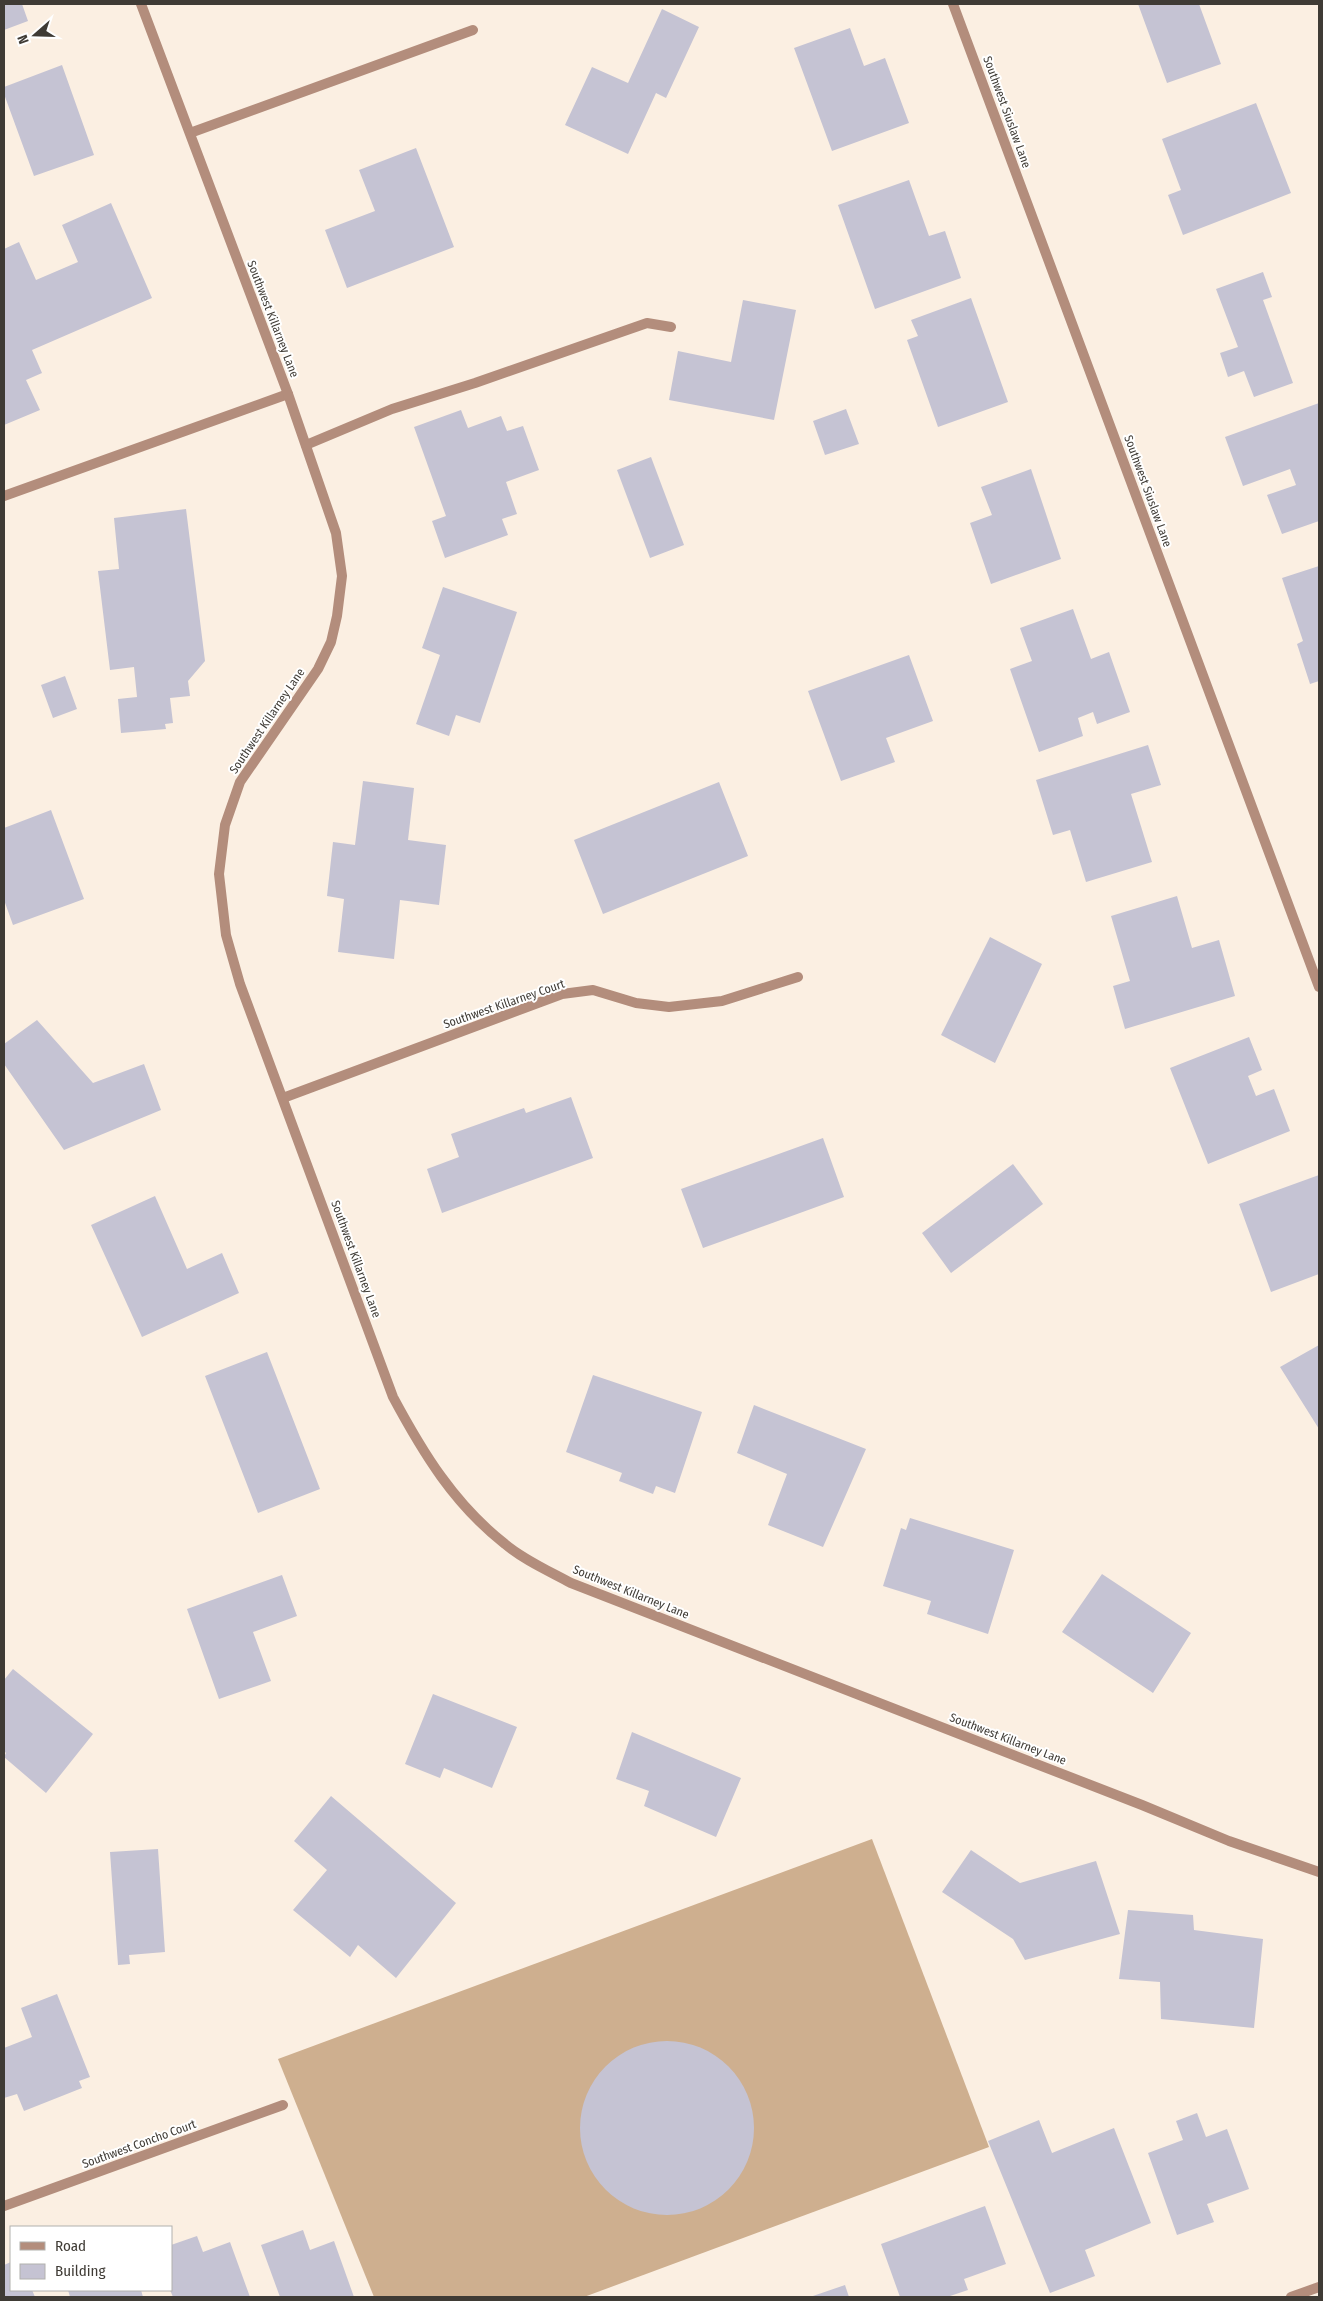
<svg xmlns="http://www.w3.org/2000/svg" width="1323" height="2301" font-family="'Fira Sans Condensed',sans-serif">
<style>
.forest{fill:#ceaf8f}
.building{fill:#c5c3d3}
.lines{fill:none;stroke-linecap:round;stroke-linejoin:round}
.service{stroke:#b38d7c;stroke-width:10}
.minor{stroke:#b38d7c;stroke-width:10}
.labels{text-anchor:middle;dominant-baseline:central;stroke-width:4;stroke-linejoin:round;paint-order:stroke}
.street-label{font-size:12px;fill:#3f3b35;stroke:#fff}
</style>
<rect width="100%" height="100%" fill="#fbefe2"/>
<path class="forest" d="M872,1839L989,2147L584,2297H374L278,2059Z"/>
<path class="building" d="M4,4H22L28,21L4,30Z
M1138,4H1199L1221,64L1167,83Z
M662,9L699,27L666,98L656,93L628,154L565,125L592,67L628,83Z
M850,28L864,66L885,58L909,123L832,151L794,48Z
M62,65L94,155L34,176L4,94V87Z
M1256,103L1291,193L1183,235L1168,195L1181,190L1162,139Z
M416,148L454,247L347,288L325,230L375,211L359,170Z
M909,180L929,236L945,231L961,278L875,309L838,205Z
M111,203L152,298L32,350L42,373L26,380L40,410L4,425V249L19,242L36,280L78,262L62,225Z
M1263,272L1272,297L1263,300L1293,383L1254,397L1244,371L1228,377L1220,353L1238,347L1216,289Z
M971,298L1008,402L938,427L907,340L918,336L911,320Z
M743,300L796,310L774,420L669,400L678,351L731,362Z
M1319,403V521L1282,534L1267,495L1296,485L1290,469L1243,486L1225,437Z
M846,409L859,444L825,455L813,421Z
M461,410L468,428L501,416L507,431L523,426L539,470L506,482L517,514L502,519L508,535L445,558L432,521L446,516L414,427Z
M651,457L684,545L650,558L617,470Z
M1031,469L1061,559L991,584L970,523L992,515L981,487Z
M186,509L205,661L188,681L190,696L170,698L173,723L165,724L166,729L121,733L118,699L137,697L134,667L110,670L98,571L119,569L114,518Z
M1319,566V681L1310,684L1297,644L1303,641L1282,578Z
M443,587L517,612L480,723L456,715L449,736L416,724L440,655L422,648Z
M1073,609L1091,659L1109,652L1130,712L1097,724L1093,712L1078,718L1083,736L1039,752L1010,669L1032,661L1020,628Z
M909,655L933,721L886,738L895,762L841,781L808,691Z
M65,676L77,709L53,718L41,685Z
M1148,745L1161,785L1131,794L1152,862L1086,882L1070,830L1053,835L1036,780Z
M363,781L414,788L408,840L446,845L439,905L400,900L394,959L338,952L344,899L327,896L333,842L355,845Z
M719,782L748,856L603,914L574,840Z
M51,810L84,899L13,925L4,900V828Z
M1177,896L1192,948L1219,940L1235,996L1125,1029L1113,986L1130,981L1111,916Z
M990,937L1042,964L995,1063L941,1035Z
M37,1020L93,1083L144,1064L161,1110L64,1150L4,1064V1044Z
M1249,1037L1262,1070L1248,1076L1256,1096L1274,1089L1290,1131L1208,1164L1170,1068Z
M571,1097L593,1158L442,1213L427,1169L459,1157L451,1134L524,1108L526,1113Z
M823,1138L844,1197L703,1248L681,1189Z
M1013,1164L1043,1204L951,1273L922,1233Z
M1319,1175V1274L1271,1292L1239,1204Z
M155,1196L187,1269L222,1253L239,1293L142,1337L91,1225Z
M1319,1345V1429L1280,1367Z
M267,1352L320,1489L258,1513L205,1376Z
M593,1375L702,1412L675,1493L656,1486L653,1494L619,1481L622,1473L566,1452Z
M754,1405L866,1449L823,1547L768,1525L787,1474L737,1453Z
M910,1518L1014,1550L988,1634L927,1614L931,1601L883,1586L901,1528L906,1530Z
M1102,1574L1191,1633L1153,1693L1062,1632Z
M282,1575L297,1616L253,1632L271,1681L219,1699L187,1609Z
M13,1669L93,1734L46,1793L4,1757L6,1753L4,1751V1680Z
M433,1694L517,1727L492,1788L444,1768L440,1778L405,1764Z
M632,1732L741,1778L716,1837L644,1806L649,1791L616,1779Z
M331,1796L456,1903L396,1978L358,1945L350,1957L293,1910L327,1870L294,1841Z
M158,1849L165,1952L129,1955L130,1964L118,1965L110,1852Z
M971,1850L1020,1883L1096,1861L1120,1934L1025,1960L1013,1939L942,1892Z
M1128,1910L1193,1915L1194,1930L1263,1939L1254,2028L1161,2019L1160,1982L1119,1979Z
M57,1994L90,2077L79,2081L82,2088L24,2111L17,2094L4,2098V2048L32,2037L21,2008Z
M580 2128a87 87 0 1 1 174 0a87 87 0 1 1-174 0Z
M1197,2113L1206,2137L1227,2129L1249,2189L1207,2204L1214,2222L1177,2235L1148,2153L1183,2140L1176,2121Z
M1039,2120L1052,2153L1114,2128L1151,2223L1085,2250L1095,2276L1050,2293L988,2141Z
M985,2206L1006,2264L964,2279L968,2290L947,2297H900L881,2244Z
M303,2230L310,2250L334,2241L354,2297H280L261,2245Z
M197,2236L203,2252L230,2242L250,2297H173L170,2290L171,2245Z
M11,2262V2290H32L35,2297H4V2265Z
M845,2285L849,2297H810Z
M68,2290H141L143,2297H70Z"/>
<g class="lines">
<path class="service" d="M306,445L392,409L475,383L647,323L671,327
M4,496L288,394"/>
<path class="minor" d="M141,4L288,394L336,533L342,576L337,616L331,642L318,669L240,782L225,825L219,874L226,935L240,984L393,1397C423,1453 454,1504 505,1544C524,1560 549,1571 571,1583L1142,1805L1229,1841L1319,1872
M953,4L1319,987
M190,133L473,30
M283,1098L562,994L593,990L636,1003L669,1007L722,1001L798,977
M4,2206L283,2105
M1291,2297L1319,2287"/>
</g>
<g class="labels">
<g class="street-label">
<text transform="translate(1007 112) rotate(70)">Southwest Siuslaw Lane</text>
<text transform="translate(273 319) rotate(69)">Southwest Killarney Lane</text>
<text transform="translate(1148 491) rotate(70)">Southwest Siuslaw Lane</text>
<text transform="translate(267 721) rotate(-56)">Southwest Killarney Lane</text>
<text transform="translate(504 1004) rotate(-19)">Southwest Killarney Court</text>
<text transform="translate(356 1259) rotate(70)">Southwest Killarney Lane</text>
<text transform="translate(631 1592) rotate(22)">Southwest Killarney Lane</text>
<text transform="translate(1008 1739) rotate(21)">Southwest Killarney Lane</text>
<text transform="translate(139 2144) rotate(-20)">Southwest Concho Court</text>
</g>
</g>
<rect width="1323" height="2301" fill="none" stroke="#3f3b35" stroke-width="10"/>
<rect x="10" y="2226" width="162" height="65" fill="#ffffff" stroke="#b2b1ae"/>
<rect x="20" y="2242" width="25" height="8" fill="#b38d7c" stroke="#b2b1ae"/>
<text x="55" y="2251" font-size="15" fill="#3f3b35">Road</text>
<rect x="20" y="2264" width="25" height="15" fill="#c5c3d3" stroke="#b2b1ae"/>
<text x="55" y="2276" font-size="15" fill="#3f3b35">Building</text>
<g transform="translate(35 35) rotate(250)" stroke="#ffffff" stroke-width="4" paint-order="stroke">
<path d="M0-4L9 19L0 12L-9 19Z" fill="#3f3b35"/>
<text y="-8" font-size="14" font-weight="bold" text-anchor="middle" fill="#3f3b35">N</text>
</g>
</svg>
